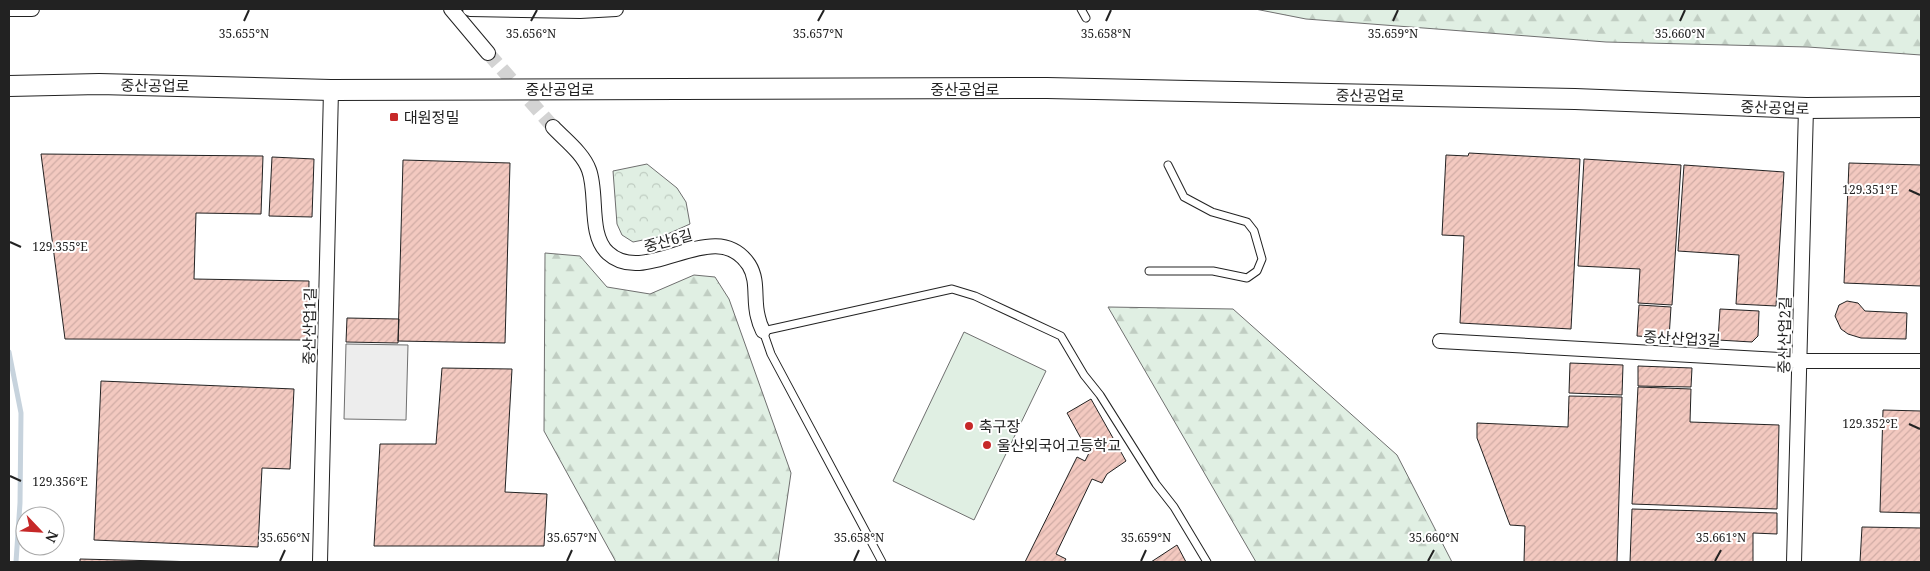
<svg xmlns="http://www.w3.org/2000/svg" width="1930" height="571" font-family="'Noto Serif','Noto Sans KR',serif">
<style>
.grass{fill:#e0efe3;stroke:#6f6f6f}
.forest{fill:url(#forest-firs);stroke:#6f6f6f}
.park{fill:url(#park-crowns);stroke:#6f6f6f}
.parking{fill:#ededed;stroke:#6f6f6f}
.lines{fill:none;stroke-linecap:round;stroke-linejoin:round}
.stream{stroke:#c7d3dd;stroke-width:5}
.building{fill:url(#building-hatch);stroke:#222}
.street-tunnel{stroke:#d3d3d3;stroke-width:14;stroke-dasharray:14 7;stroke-linecap:butt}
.lane-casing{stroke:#222;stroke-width:9}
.street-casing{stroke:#222;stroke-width:16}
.secondary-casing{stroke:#222;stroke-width:22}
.lane{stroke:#fff;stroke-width:7}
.street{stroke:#fff;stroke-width:14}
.secondary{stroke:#fff;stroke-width:20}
.ticks{fill:none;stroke:#222;stroke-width:2}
.poi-dot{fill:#c62828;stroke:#fff;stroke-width:2}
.labels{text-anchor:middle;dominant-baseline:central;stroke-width:4;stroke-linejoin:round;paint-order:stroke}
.street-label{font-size:15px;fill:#222;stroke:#fff}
.poi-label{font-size:15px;fill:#222;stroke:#fff;text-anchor:start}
.ticks-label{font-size:12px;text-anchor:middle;fill:#222;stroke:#fff;stroke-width:4;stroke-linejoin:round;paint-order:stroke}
</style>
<defs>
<pattern id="forest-firs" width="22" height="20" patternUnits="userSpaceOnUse" patternTransform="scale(1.25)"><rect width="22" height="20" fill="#e0efe3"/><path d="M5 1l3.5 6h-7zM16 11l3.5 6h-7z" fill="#c0cdc2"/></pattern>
<pattern id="park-crowns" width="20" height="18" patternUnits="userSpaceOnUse" patternTransform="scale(1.25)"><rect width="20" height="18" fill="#e0efe3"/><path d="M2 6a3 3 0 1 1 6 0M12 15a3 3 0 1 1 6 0" fill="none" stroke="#c0cdc2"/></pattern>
<pattern id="building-hatch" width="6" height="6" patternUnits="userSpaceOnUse" patternTransform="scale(1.25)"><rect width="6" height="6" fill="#f3c9c0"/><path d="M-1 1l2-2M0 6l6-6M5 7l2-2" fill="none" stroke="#d0aca5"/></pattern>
</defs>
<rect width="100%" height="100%" fill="#fff"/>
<path class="grass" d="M964,332L1046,371L974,520L893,481Z"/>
<path class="forest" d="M1255,9H1921V55L1808,47L1606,42L1306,19Z
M545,253L580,256L607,287L650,294L694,275L715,277L729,299L791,473L778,562H616L544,431Z
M1108,307L1233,309L1397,455L1452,562H1256Z"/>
<path class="park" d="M647,164L677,188L686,202L690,224L663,236L633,242L622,235L617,224L613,171Z"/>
<path class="parking" d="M346,344L408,345L406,420L344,419Z"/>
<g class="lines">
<path class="stream" d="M9,352L21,413L20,503L16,562"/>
</g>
<path class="building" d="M1469,153L1580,159L1571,329L1460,323L1464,236L1442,235L1446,155L1468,156Z
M41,154L263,156L261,214L196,213L194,279L309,281L308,340L65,339Z
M272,157L314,159L312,217L269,216Z
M1584,159L1681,165L1672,305L1638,303L1640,269L1578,266Z
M403,160L510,163L505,343L398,341Z
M1849,163L1921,165V286L1844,283Z
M1684,165L1784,172L1776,306L1736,304L1739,255L1678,251Z
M1847,301L1858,303L1865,311L1907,313L1906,339L1861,338L1848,334L1841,329L1835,316L1839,305Z
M1639,305L1671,307L1669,338L1637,336Z
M1720,309L1759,311L1758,336L1752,342L1718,340Z
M347,318L399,319L398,343L346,342Z
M1570,363L1623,365L1622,395L1569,393Z
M1638,366L1692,368L1691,387L1638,386Z
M442,368L512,369L505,492L547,494L544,546H374L380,444H436Z
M101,381L294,389L290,469L262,468L258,547L94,540Z
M1638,387L1691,389L1690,422L1779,425L1777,509L1632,504Z
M1569,396L1622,397L1617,562H1524L1525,526L1510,525L1477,438V423L1568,427Z
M1091,399L1126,461L1107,474L1102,483L1092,479L1056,554L1066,559L1064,562H1025L1077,457L1085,461L1089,453L1067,413Z
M1883,410L1921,411V513L1880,512Z
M1632,509L1777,513V534L1753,533V562H1630Z
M1862,527L1921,528V562H1860Z
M1177,545L1186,562H1151Z
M80,559L201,562H80Z"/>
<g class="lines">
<path class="street-tunnel" d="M488,53L553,127"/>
<defs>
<path id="lane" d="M1081,9L1086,18
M1149,271H1213L1247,278L1257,271L1262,259L1254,231L1247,222L1212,212L1184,197L1168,165
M882,562L771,354L763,331L952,289L975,296L1061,336L1084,375L1100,395L1156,484L1174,507L1207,562"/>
<path id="street" d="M9,9H32
M451,9L488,53
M470,9L580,11L616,9
M553,127C565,140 583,153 589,170C598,194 588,235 608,253C647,289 715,213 749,265C759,281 753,300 758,317C759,322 761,327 763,331
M1440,341L1799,361H1921
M320,562L331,90
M1794,562L1806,108"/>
<path id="secondary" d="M9,86L99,84L331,90L1047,88L1575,99L1806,108L1921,107"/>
</defs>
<use href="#lane" class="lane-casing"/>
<use href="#street" class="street-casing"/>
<use href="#secondary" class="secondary-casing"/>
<use href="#lane" class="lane"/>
<use href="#street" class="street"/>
<use href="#secondary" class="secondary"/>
</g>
<path class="ticks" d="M244,21L249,10M531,21L537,10M818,21L824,10M1106,21L1111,10M1393,21L1398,10M1680,21L1685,10M1909,190L1920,195M10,242L21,247M1909,424L1920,429M10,476L21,481M280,561L285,550M567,561L572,550M854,561L859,550M1141,561L1146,550M1428,561L1434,550M1715,561L1721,550"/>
<g class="poi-dot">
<rect x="389" y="112" width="10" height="10" rx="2.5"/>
<circle cx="969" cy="426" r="5"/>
<circle cx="987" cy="445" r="5"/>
</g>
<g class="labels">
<g class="street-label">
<text transform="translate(155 85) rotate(1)">중산공업로</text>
<text x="560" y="89">중산공업로</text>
<text x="965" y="89">중산공업로</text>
<text transform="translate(1370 95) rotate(1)">중산공업로</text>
<text transform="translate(1775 107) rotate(2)">중산공업로</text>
<text transform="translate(668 240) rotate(-15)">중산6길</text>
<text transform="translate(309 326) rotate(-89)">중산산업1길</text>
<text transform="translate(1784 335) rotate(-89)">중산산업2길</text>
<text transform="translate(1682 338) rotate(3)">중산산업3길</text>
</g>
<g class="poi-label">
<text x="404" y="117">대원정밀</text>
<text x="979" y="426">축구장</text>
<text x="997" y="445">울산외국어고등학교</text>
</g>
</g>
<g class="ticks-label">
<text x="244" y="38">35.655°N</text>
<text x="531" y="38">35.656°N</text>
<text x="818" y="38">35.657°N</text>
<text x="1106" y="38">35.658°N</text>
<text x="1393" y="38">35.659°N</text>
<text x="1680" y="38">35.660°N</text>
<text x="1870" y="194">129.351°E</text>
<text x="60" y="251">129.355°E</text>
<text x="1870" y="428">129.352°E</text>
<text x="60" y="486">129.356°E</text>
<text x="285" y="542">35.656°N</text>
<text x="572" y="542">35.657°N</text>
<text x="859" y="542">35.658°N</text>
<text x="1146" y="542">35.659°N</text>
<text x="1434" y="542">35.660°N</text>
<text x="1721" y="542">35.661°N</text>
</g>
<rect width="1930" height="571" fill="none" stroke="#222222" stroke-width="20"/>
<g transform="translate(40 531) rotate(115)"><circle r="24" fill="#ffffff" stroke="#a7a7a7"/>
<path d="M0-4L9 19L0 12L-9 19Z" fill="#c62828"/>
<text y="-8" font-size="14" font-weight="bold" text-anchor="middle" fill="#222222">N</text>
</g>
</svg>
